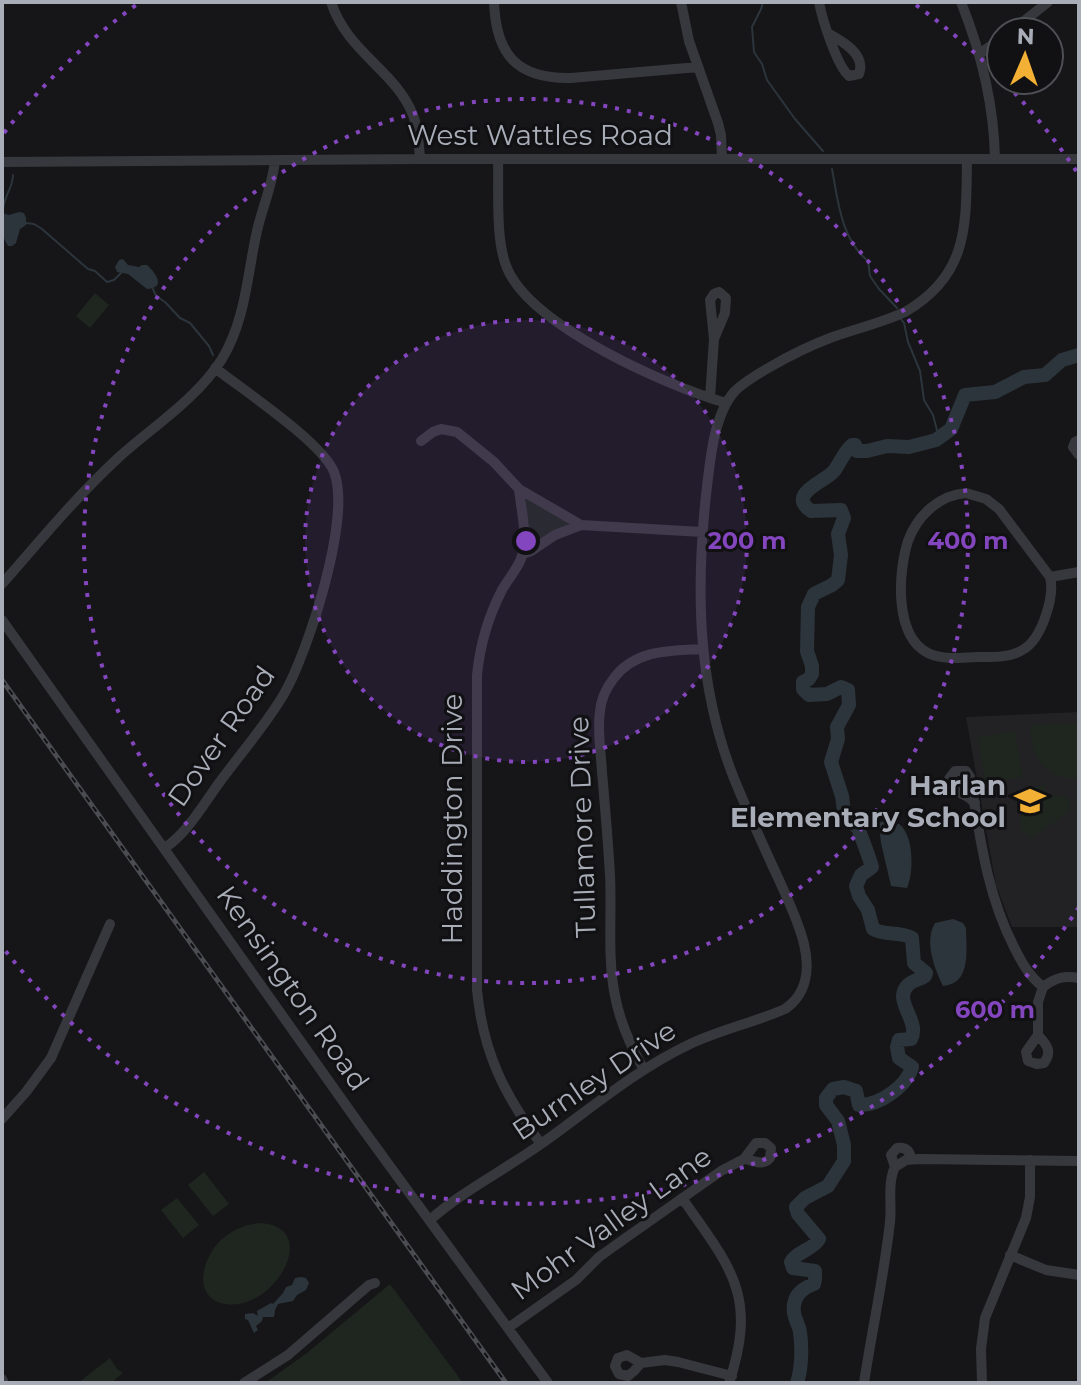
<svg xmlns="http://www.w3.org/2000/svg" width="1081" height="1385" font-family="Montserrat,sans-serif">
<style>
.built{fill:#222225}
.green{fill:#1e261f}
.water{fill:#2c353c}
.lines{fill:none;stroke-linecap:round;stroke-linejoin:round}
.stream{stroke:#2c353c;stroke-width:2}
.river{stroke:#2c353c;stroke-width:14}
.minor{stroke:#37383d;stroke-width:10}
.rail-casing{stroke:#4a4c52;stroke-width:5}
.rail{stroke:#111113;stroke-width:2;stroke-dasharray:6;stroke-linecap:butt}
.ring{fill:none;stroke:#8446be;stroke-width:4;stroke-dasharray:4 8}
.labels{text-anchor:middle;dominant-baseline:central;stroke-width:6;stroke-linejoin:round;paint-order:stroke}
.street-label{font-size:28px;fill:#a8adb8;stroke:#111113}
.poi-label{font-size:28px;font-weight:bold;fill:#a8adb8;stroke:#111113;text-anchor:end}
.centre{fill:#8446be;stroke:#111113;stroke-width:4}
.ring-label{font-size:24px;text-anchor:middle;font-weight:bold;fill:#8446be;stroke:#111113;stroke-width:6;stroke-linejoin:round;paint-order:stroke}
</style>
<rect width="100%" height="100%" fill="#161618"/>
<path class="built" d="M1079,712V927H1012L996,885L966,717Z"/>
<path class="green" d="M95,293L109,305L90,328L76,316Z
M526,497L571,523L528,547L524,500Z
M1079,723V778C1048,783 1027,754 1031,725Z
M1015,731L1023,777L985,783L978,737Z
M1044,785L1049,798L1057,795H1063L1069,801C1069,803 1070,806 1070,808C1068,814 1038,835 1031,837L1022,831C1019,821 1020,817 1027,810L1025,797L1035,793V787Z
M204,1172L229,1204L213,1216L188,1185Z
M177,1198L199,1225L183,1238L161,1210Z
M261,1223C323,1228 273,1312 226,1304C190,1298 203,1257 221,1240C232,1230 246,1224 261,1223Z
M390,1284L463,1383H265L307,1353Z
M110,1358L117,1369L123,1373L111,1383H78Z"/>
<path class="water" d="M19,212L24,213L26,218V225L20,229L16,243L12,246H8L2,235V213L9,215Z
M123,259L128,265L139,267L142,265H147C155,272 167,288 147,289L128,274L117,272L115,267L119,260Z
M886,820C887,820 898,824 899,824C914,835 914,872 907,888L891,886L881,843L879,823Z
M953,919L963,923L966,928C966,949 972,984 943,986C934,968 924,941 935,923Z
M301,1277L306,1278L309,1283L306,1290L297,1295L293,1301L278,1304L275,1310L274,1317H263L262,1321L256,1326L258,1330L254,1333L248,1320L245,1319V1314L253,1313L258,1316L257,1311L271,1303L273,1304L283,1293L286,1287L292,1285L295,1278Z"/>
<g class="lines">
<path class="stream" d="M763,2L761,9L752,27L754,52L762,64L767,80L795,119L823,151
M832,169C838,201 841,239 868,261L870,276L879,289L897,308
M3,213C2,198 13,189 13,175
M26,223L34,224L42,229L88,269L95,271L107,282L114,280L121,273
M153,289L156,296L165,302L180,318L190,323L209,346L213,355
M901,319L904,323L908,342L920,371L924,400L933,415L939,438"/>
<path class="river" d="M797,1383C802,1368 802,1347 800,1332C799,1325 795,1320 794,1313C792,1298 800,1289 814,1284L815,1280V1271L793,1268L791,1262C797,1251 813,1250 819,1239L798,1214L796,1207L805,1198L828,1186L844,1161V1145L838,1121L826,1105V1098L833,1089L844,1087L856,1091L859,1105C879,1106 907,1086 912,1067L899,1058L897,1047L899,1040L911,1039C921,1021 892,1001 908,985C913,980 920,980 925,976L926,973L914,963L912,938C900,931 885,936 873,929L868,910L859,896L856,886L861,875L872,867C871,863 859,829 857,827C853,823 849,822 845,819L842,796L831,762L838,739L837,727L849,705L848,690L841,687L827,694L809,695L803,689V682L809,679L812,674V666L807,651L808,607L814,594L832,585L838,580L841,555L838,534L844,518L841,510L811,511C786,494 825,482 834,471C840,463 844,452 852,445H855L857,451H867L887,446L909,447L936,440L951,429L965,395L995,392L1024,377L1045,375L1062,360L1079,355"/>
<path class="minor" d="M331,2C347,52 396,71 413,115C418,129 419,144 420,159
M494,2C496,55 517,79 571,78L698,67
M681,2L689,41L718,123L721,135L722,159
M819,2C822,19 837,66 849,76L859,74C866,55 844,42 829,34
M961,2C981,52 994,104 995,159
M1010,32L1048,2
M979,54L1001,39
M498,159C499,190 495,240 507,268C531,326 667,386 726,403
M2,162L420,159H1079
M710,398L714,339L710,300L714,294L719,292L726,298L725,313L714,339
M1079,440L1075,442L1073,447L1079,455
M421,441L433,432L441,429L457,432L494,462L519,489L581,525
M519,489C521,510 527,531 523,552C521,565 508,579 502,590C488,617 480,645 477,675V990C483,1052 504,1095 541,1144
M966,493L986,499L999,509L1050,577C1055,596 1042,638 1024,649C1011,658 992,657 977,657C962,658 942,660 928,653C894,636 898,572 908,541C917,516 939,495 966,493Z
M523,554L531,551L555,535L581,525L702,532
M1050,577L1079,572
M2,584C39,542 75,498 117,459C152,427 196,400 222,359C246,319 247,275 257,231C262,208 273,184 275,160
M2,620L362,1128L548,1383
M975,803L968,797L951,788L949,779L955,771H966L970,777C980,836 986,892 1014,947C1022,963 1029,976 1043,987
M165,848C188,832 203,805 219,783C241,753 265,726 284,694C308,652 352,517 334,472C322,442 243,390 215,368
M1038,1035C1046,1044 1053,1051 1044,1063L1037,1064L1028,1061L1026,1052L1038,1035V1002L1043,987C1055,978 1064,975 1079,978
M644,1070C631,1047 620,1022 615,996C607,956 612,915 610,875C608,841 605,806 602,772C601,752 597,731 600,711C601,699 607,687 614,678C636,649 671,651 703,649
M2,1119L26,1092L51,1058L110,924
M895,1167L906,1160L920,1159L1079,1161
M895,1167L891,1155L897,1148C906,1147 910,1151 911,1159
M682,1198C731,1268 758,1295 729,1383
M430,1220C461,1192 506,1169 541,1144C589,1110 634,1071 688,1045C719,1030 753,1023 785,1009C807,994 810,969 804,944C799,923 789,902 780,882C766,852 753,823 740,793C698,697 695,598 706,495C710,463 713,415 735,391C745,381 758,374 770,367C789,356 809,346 830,338C855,329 881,323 905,312C969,275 966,225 967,159
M1010,1255L1046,1270L1079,1275
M508,1328L576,1280L599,1257L627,1237L721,1171L744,1159C754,1160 762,1167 770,1158L771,1148L765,1143H756L744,1159
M641,1363L634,1371L628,1376L619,1374L615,1366L618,1358L627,1355L641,1363L665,1360L678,1362L732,1376
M2,1379L4,1383
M244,1383L288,1355L369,1285L375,1283
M864,1383C872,1330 884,1276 890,1222C892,1205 887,1183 895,1167
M982,1383L981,1349L985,1318L1026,1218L1030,1197V1160"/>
<defs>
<path id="rail" d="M2,680L506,1383"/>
</defs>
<use href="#rail" class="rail-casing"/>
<use href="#rail" class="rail"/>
</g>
<circle cx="526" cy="541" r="221" fill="#8446be" fill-opacity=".12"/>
<g class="ring">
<circle cx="526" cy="541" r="221"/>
<circle cx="526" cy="541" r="442"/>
<path d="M1079 907A663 663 0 0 1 4 949M4 133A663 663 0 0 1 136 5M916 5A663 663 0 0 1 1079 175"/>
</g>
<defs>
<symbol id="school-bare" viewBox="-9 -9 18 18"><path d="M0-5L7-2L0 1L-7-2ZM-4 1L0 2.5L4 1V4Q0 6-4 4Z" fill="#f2b134" stroke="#111113" stroke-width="2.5" paint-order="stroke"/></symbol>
</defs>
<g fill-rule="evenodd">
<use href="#school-bare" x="1008" y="779" width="44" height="44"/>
</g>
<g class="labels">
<g class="street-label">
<text x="540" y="135">West Wattles Road</text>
<text transform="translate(221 736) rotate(-55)">Dover Road</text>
<text transform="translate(452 819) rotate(-90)">Haddington Drive</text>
<text transform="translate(582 827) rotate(-92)">Tullamore Drive</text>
<text transform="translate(293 988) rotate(55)">Kensington Road</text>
<text transform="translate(594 1080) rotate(-34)">Burnley Drive</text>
<text transform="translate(611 1223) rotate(-36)">Mohr Valley Lane</text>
</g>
<g class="poi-label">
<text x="1006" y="785">Harlan<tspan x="1006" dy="32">Elementary School</tspan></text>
</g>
</g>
<circle cx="526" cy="541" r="12" class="centre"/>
<g class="ring-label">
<text x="747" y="549">200 m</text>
<text x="968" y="549">400 m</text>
<text x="995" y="1018">600 m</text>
</g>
<rect width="1081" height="1385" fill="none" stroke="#a8adb8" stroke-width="8"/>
<g transform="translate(1025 56) rotate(2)"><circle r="38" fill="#111113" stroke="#4d4f55" stroke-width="2"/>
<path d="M0-6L14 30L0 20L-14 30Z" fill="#f2b134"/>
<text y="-12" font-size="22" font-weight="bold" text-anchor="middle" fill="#a8adb8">N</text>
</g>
</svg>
